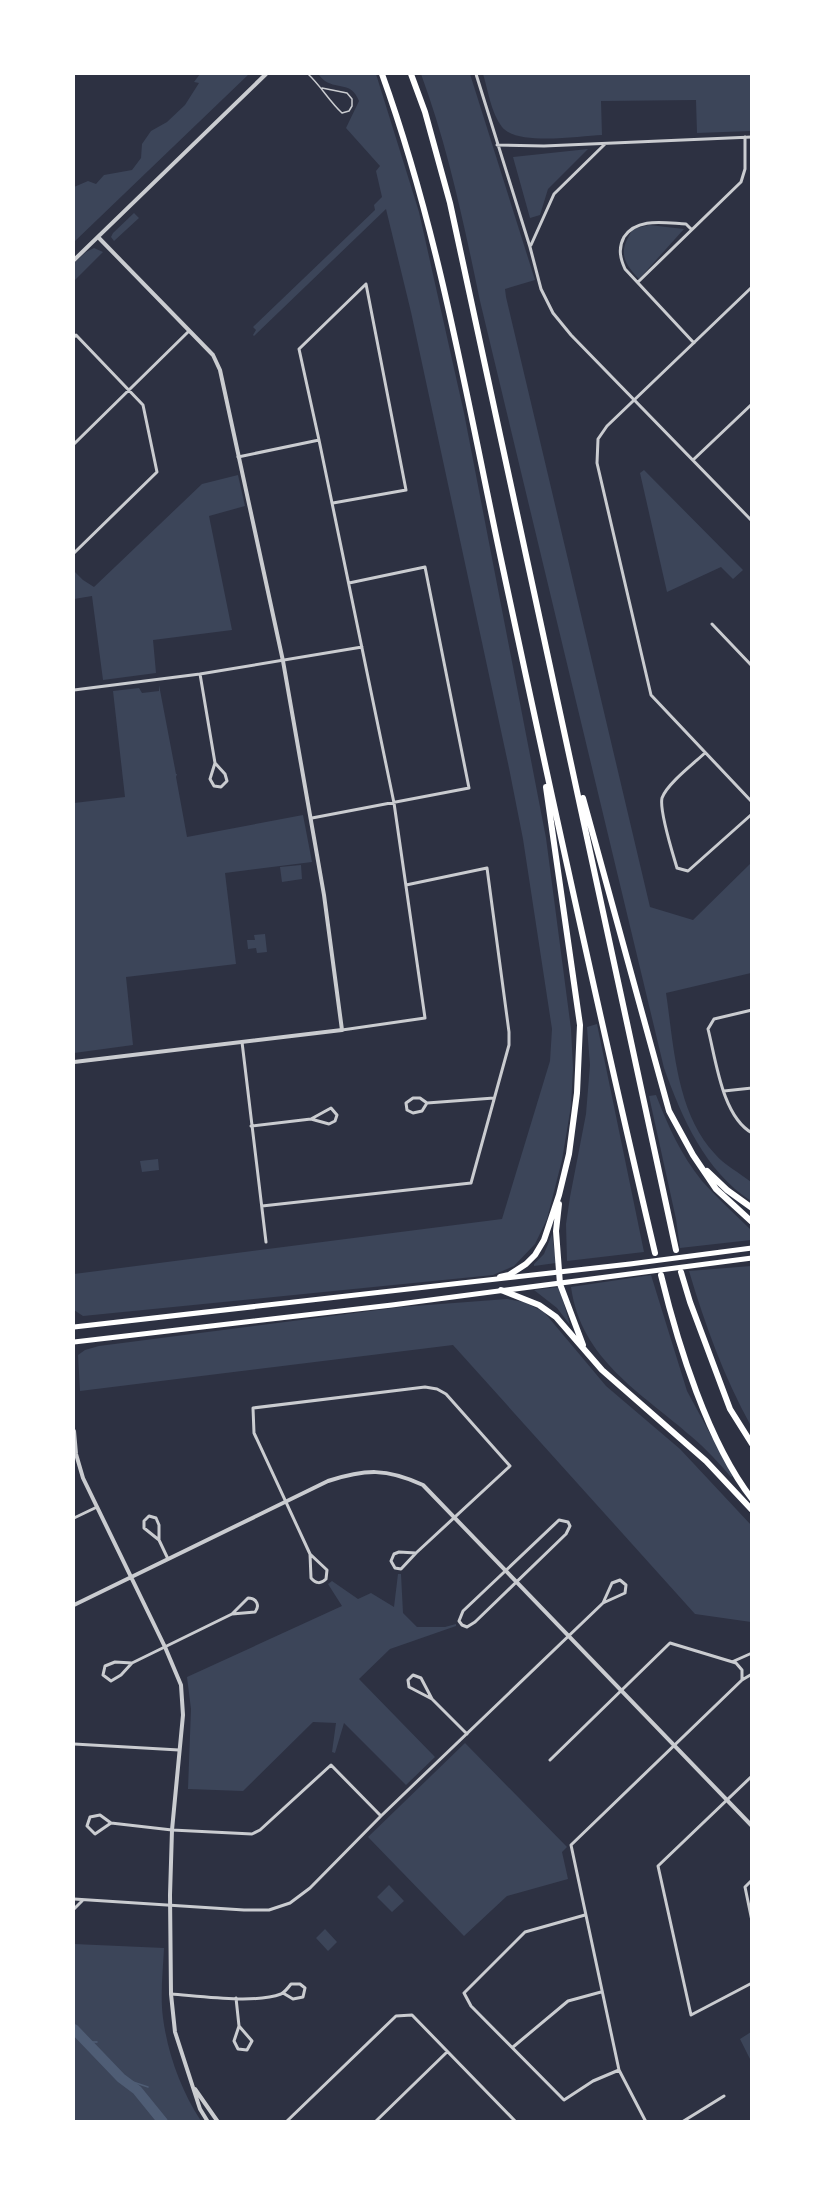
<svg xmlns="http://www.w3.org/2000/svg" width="825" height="2195" font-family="Jost,sans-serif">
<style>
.green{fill:#3c4559}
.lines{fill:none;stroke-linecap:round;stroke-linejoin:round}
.stream{stroke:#4f5d75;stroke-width:1.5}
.river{stroke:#4f5d75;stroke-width:10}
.service{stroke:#caccd0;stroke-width:1.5}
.minor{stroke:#caccd0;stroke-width:3}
.tertiary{stroke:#caccd0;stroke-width:4}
.primary{stroke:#fff;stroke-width:5}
.motorway{stroke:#fff;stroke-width:6}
</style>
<rect width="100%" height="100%" fill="#2d3142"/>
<path class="green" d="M200,74H249L74,242V187L88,181L96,184L104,175L132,170L141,158L142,144L151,131L167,122L185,105L199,83L194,82Z
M318,74H376L419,212L464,413L546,838L571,1029L573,1068L571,1106L562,1160L547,1219L535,1244L514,1266L493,1275L83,1316L74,1310V1274L502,1219L550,1061L552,1029L523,839L509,768L411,312L386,209L254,336L253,335L256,330L253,327L375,210L374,205L382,197L376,171L380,166L346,128L359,101C351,81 339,90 325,81C322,79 320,76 318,74Z
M421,74H470L535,280L505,289L506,297L650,907L693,920L751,863V973L666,993C674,1046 676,1112 715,1154C724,1165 740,1173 751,1182V1201C705,1171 682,1118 664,1068L480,301C464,224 448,147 421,74Z
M483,74H751V131L697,133L696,100L601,101L602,135C579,136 517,146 502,127C491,113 488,90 483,74Z
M588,149L548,189L540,215L530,218L513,157Z
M134,213L139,218L114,241L111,237L113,233Z
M649,225L684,229L639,279C621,260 619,251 633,229Z
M94,248L103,252L74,281V263L86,252Z
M644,470L743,570L733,579L721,567L667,592L640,473Z
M238,475L245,506L209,516L232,630L153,640L156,673L103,680L92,596L74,599V571L83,580L94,587L202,484Z
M159,685L176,774H177L176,777L187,837L303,815L312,862L225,873L236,964L126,977L133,1045L74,1053V803L125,797L113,691L139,688L142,693L159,691Z
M301,865L302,879L282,882L280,867Z
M265,934L267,952L257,953L256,948L248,949L247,940H255L254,935Z
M597,1024L644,1252L567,1261L566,1224L570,1197L586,1114L590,1065L587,1027Z
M656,1095C668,1126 681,1155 702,1181C717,1198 735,1214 751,1230V1240L680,1248L676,1219L649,1096Z
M158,1159L159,1170L142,1172L140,1161Z
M552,1234L556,1263L534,1266V1264L544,1254Z
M751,1266H752L751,1426C724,1377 705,1325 689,1271Z
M651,1275L687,1391L733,1476L731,1477C719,1463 706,1449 692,1437C642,1393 581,1360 571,1287Z
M559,1287L570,1325L557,1308L534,1290Z
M507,1299L524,1302L544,1312L606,1386L680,1449L751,1525V1622L695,1614L453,1345L80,1391L78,1355L85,1350L99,1346L401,1307Z
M398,1574H401L403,1613L417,1627H445L456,1624V1626L390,1649L359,1679L435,1757L406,1785L344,1723L335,1753L332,1752L336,1723L313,1722L243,1791L188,1789L191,1709L187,1677L342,1606L328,1584L332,1581L358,1599L371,1593L394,1607Z
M465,1743L567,1847L562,1852L568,1879L507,1896L464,1936L368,1837Z
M389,1885L404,1901L392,1912L377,1897Z
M325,1929L337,1942L328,1951L316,1938Z
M74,1944L164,1948C163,1970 160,1995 163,2018C168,2055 181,2090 201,2121H74Z
M751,2032V2061L740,2039Z"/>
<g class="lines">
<path class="stream" d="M75,2035V2031
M86,2042H97
M121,2078L148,2087"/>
<path class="river" d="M74,2029L121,2078L137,2090L163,2122"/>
<path class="service" d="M308,74C321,86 329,101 342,113L349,111L352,106V99L347,93L322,88"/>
<path class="minor" d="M476,74L530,247L541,289L553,313L571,335L752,521
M497,145L544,146L752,137
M691,229L686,224C665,223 637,217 624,237C618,248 620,258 625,269L694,343
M531,245L554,194L605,144
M638,282L741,182L745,169V137
M752,287L607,426L598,439L597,463L651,695L752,802
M74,337L76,335L143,405L157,472L74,553
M74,444L189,331
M238,457L319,440
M693,460L752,404
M333,503L406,490L366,284L299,349L319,440L394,803L425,1018L342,1030
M712,624L752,666
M200,674L215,763L210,779L214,786L221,787L227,781L225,774L215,763
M74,690L200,674L362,647
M705,753C693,764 667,784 662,798C659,811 673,854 677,868L688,871L752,814
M312,818L469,788L425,567L349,583
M752,1010L714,1019L708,1029C716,1060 722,1116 752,1133
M242,1042L266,1242
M724,1091L752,1088
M427,1103L422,1111L413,1113L407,1110L406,1103L413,1098H420L427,1103L494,1098
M251,1126L311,1119L331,1108L337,1115L335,1121L329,1124L311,1119
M262,1206L471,1183L509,1045V1032L487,868L406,885
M74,1518L97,1507
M559,1520L568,1522L570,1526L566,1534L475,1622L467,1627L462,1625L459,1621L463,1611Z
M159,1540L144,1528V1521L149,1516L156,1518L159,1525V1540L168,1559
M399,1552L416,1553L401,1569L395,1568L391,1561L394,1554Z
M310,1554L254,1433L253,1408L425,1387L437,1389L446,1394L510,1466L416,1553
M310,1554L327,1570L326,1579C321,1584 316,1584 311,1578Z
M620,1580L626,1585L625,1593L603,1603L612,1583Z
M248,1598C257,1598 260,1606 255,1612L232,1614Z
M734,1661L752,1653
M132,1663L115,1662L105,1666L103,1675L111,1681L121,1675L132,1663L232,1614
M413,1675L421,1678L432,1699L409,1687L408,1680Z
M742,1680L752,1674
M432,1699L467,1734
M74,1744L179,1750
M550,1760L670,1643L736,1663L742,1670V1680L571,1845L619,2070L646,2122
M752,1776L658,1866L691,2015L752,1983
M111,1823L95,1834L87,1826L90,1817L100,1815L111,1823L172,1830L252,1834L260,1830L331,1765L381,1816
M752,1880L745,1887L752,1921
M74,1899L244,1910H269L290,1903L310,1888L381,1816L603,1603
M74,1909L82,1901
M585,1915L525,1932L464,1993L471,2006L564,2100L593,2081L619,2070
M171,1994C199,1996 255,2004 281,1994C285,1992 288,1988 291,1984H300L305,1988L303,1997L293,1999L283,1993
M236,1998L239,2026L234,2041L238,2049L247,2050L252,2041L239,2026
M513,2047L568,2001L601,1992
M286,2122L396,2016L412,2015L516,2122
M375,2122L447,2052
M682,2122L724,2096"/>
<path class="tertiary" d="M74,260L266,74
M74,1062L342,1030L324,895L283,661L220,370L213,355L98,237
M74,1431L76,1454L83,1478L165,1647L181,1685L183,1715L172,1830L170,1895L171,1994L175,2032L200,2109L208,2122
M74,1605L328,1481C366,1469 386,1468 423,1485L752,1826
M195,2089L218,2122"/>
<path class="primary" d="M74,1327L630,1264L752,1248
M74,1342L392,1305L752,1258"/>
<path class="motorway" d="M382,74C439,232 467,400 502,564C551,794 601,1024 655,1253
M411,74L425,112L450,203L676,1250
M583,798L669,1111L693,1155L716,1189L752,1222
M707,1171L727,1190L752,1208
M559,1204L556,1231L560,1284L583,1345
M681,1272L690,1302L730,1409L752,1444
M661,1275C678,1345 708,1442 752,1499
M500,1277L509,1275L526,1264L535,1255L544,1240L559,1195L569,1154L577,1093L580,1025L546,787
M501,1290L539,1305L556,1317L602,1370L706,1461L752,1510"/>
</g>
<rect width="825" height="2195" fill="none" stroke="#ffffff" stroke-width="150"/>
</svg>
